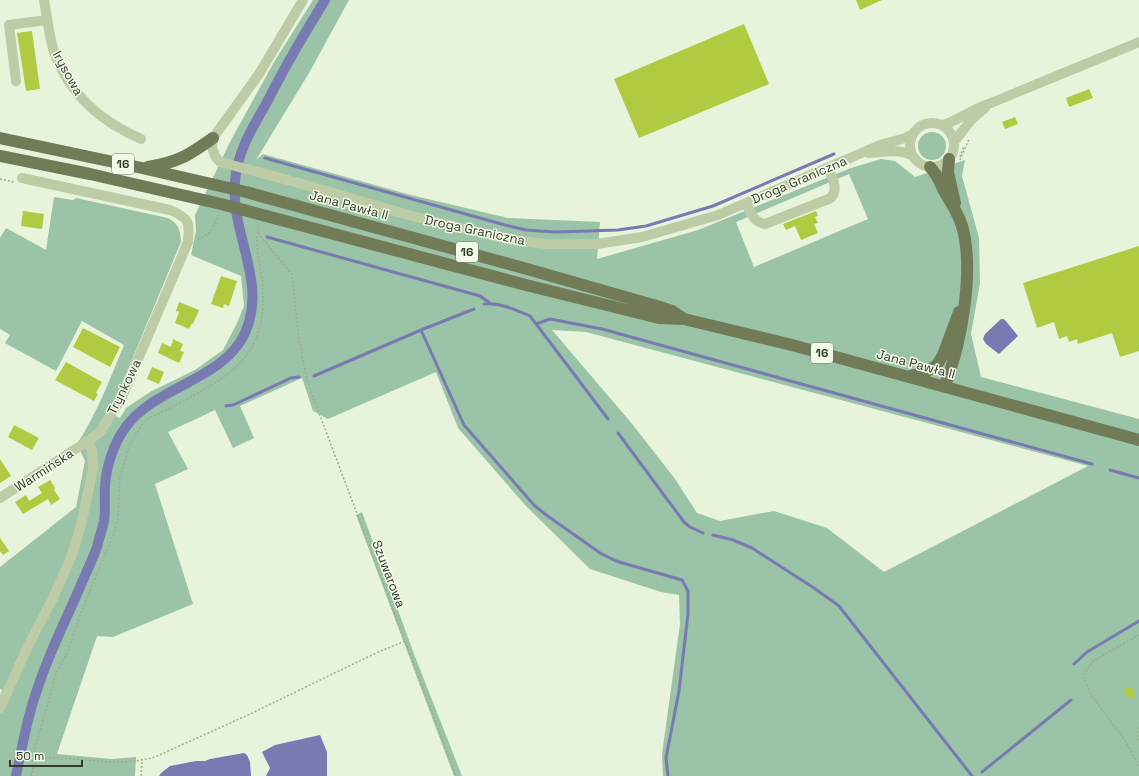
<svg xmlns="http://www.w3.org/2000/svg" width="1139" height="776" font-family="'Space Grotesk',sans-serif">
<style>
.green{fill:#9bc3a7;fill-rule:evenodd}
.water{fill:#7a7ab2}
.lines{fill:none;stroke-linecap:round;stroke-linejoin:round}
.stream{stroke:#7a7ab2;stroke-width:3}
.canal{stroke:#7a7ab2;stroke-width:10}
.building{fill:#b0cb42}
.path{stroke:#a0ae89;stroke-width:1.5;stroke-dasharray:2 2;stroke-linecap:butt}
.minor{stroke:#bdcca7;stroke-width:10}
.major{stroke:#717b58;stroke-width:12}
.labels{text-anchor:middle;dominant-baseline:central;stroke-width:3;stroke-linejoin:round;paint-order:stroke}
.shield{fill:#f2fae9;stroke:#6d7262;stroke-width:1}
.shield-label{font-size:12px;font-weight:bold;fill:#343828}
.street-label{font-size:13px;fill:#343828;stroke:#f2fae9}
</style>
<rect width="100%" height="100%" fill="#e8f3dc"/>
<path class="green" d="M313,0H349L309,73L256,160L263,154L411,195L508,218L600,222L597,259L698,230L851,168L881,159L895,161L915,177L965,160L962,176L979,238L980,283L971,334L981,377L1139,419V776H663L662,754L680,624L679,595L661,592L590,569L525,505L458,428L436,372L328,419L313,411L302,378L240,406L254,438L233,448L215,410L168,432L188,469L155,484L193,604L113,637L97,636L57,754L112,759L136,757L135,776H0V696L2,690L0,689V567L76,507L85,461L77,444C97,413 110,379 124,345L82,321L56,371L5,343L10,335L0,329V238L6,228L46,250L54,197L73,200L76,198L168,218C180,225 180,230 181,242L121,386L109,413L120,418L126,408L150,392L195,370L223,350L237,323L244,306L241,276L191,255L196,231L195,215L231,140L274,62ZM849,174L868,219L754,267L736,222ZM552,330L586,332L1088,466L884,572L827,528L774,511L720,521L697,513L675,479L633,425Z
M918 146a14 14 0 1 1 28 0a14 14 0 1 1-28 0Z
M362,512L414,654L462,776H454L356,515Z"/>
<path class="water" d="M1001,319H1003L1005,320L1018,336L999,354L986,344L983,339L985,334Z
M320,735L327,752V776H266L270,768L262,752L275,745Z
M244,753L247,755L250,762L251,776H159L161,773L170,766L196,761H205L210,759Z"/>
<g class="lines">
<path class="stream" d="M265,158L505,225L526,230L555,232L618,230L646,226L713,206L834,154
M267,237L480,296L490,303
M484,304C499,302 516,310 530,316L608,419
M536,324L550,319L602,329L1092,464
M421,330L474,309
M314,376L421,330L464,425L534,505L545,514L600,553L616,561L682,580L688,591V614L679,691L666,758L668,776
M226,406L233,405L291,378L299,377
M618,433L684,522L690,527L703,533
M1110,470L1139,478
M713,535L733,540L752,548L814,588L839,606L972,776
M1074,664L1087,652L1139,621
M982,772L1071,700"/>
<path class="canal" d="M16,776C22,748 27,717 37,690C49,652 68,616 83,580C88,569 93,558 97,547C99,538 102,530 104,521C106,510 104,497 105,486C106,467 114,443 125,428C156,385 223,381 245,333C268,281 230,234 235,181C237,153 252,128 266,104C284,68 304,34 325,0"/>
</g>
<path class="building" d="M856,0H882L860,10Z
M744,24L769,84L639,138L614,79Z
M32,31L40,89L26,91L17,33Z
M1089,89L1093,98L1069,107L1066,98Z
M1015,117L1018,124L1005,129L1002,122Z
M23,211L44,214L42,229L21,226Z
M816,211L818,216L815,217L818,223L814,224L818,233L801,240L795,226L786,230L783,224Z
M1139,246V351L1120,357L1112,333L1078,344L1077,339L1069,342L1067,336L1059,339L1054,322L1037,328L1023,283Z
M221,276L237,281L229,306L224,304L223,308L211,304Z
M179,302L199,310L193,324L192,323L189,329L175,323L179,312L176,311Z
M83,328L120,347L110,367L73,347Z
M173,339L183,344L180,351L184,352L179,363L158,353L162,343L171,347Z
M66,362L102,382L96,393L98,394L94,401L55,380Z
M152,367L164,372L159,384L147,379Z
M14,425L39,438L32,450L8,437Z
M0,459L11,476L0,483Z
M50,480L55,488L54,490L60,499L51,505L48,499L23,514L15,502L26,495L29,501L42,493L38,487Z
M0,538L9,551L3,555L0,551Z
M1131,686L1136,695L1129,699L1123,690Z"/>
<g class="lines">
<path class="path" d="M960,157L964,146
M960,160L969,139
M0,179L14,182
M258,233L286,267L292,275C296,314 299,352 310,389L456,776
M198,239C209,237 216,224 219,215
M1139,635L1093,661L1083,675L1091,695L1126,742L1139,766
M1139,727L1137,737L1139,741
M32,773L35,748L57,671L68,651L80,615L114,533L118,518L120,478L129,446L142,425L149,418C180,403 238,377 253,345C262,327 264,308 263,289C262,268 253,245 259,225
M31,776C33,771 35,763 40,760C50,754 98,762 112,762C127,762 141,761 155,757L248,715L376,653L405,641
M141,776L142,762"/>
<path class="minor" d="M44,0C47,17 49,35 54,52C70,95 100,121 141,139
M303,0L259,74L213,138L212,147L215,156L219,161L224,163L306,185L412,216L510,240L547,244H597L642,237L718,215L880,145L905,138L913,134
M16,81L9,25L47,20
M910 145a22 22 0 1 1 44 0a22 22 0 1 1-44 0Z
M942,125C959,121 973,108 991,103L1139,42
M954,142L971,120L985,108
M869,153C884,152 900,148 913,156
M746,203C751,213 753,222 765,224L831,198C839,188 832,178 828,168
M0,498L88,441L100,432L121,399L188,242C190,222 189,218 170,210L22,178
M0,708L28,646L53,598L72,555L81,525L93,468L92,451L88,441"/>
<path class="major" d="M0,138L142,168L246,192L527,269L660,307L672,311L684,319
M0,156L90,174L221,204L526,285L659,318L684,319L792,345L1139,440
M949,159L948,172L955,203
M148,167C179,162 189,155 213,138
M930,167C937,174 940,182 944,191C951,202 958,213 962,226C975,270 961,344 945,386
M910,376L926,372L937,365L943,355L959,312"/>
</g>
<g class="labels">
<g class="shield">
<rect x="112" y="154" width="22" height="20" rx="3"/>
<rect x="456" y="242" width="22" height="20" rx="3"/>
<rect x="811" y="343" width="22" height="20" rx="3"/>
</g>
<g class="shield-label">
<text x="123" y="164">16</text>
<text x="467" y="252">16</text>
<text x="822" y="353">16</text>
</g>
<g class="street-label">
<text transform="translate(68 73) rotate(61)">Irysowa</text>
<text transform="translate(799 180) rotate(-23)">Droga Graniczna</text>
<text transform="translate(349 205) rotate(15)">Jana Pawła II</text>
<text transform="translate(475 230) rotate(12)">Droga Graniczna</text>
<text transform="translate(916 364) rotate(15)">Jana Pawła II</text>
<text transform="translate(124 387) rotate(-64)">Trynkowa</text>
<text transform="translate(44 470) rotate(-33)">Warmińska</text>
<text transform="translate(389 574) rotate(69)">Szuwarowa</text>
</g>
</g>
<path d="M10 760v6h72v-6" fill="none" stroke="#343828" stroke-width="2"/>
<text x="16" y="760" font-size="12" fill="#343828" stroke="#f2fae9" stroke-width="3" paint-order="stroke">50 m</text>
</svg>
